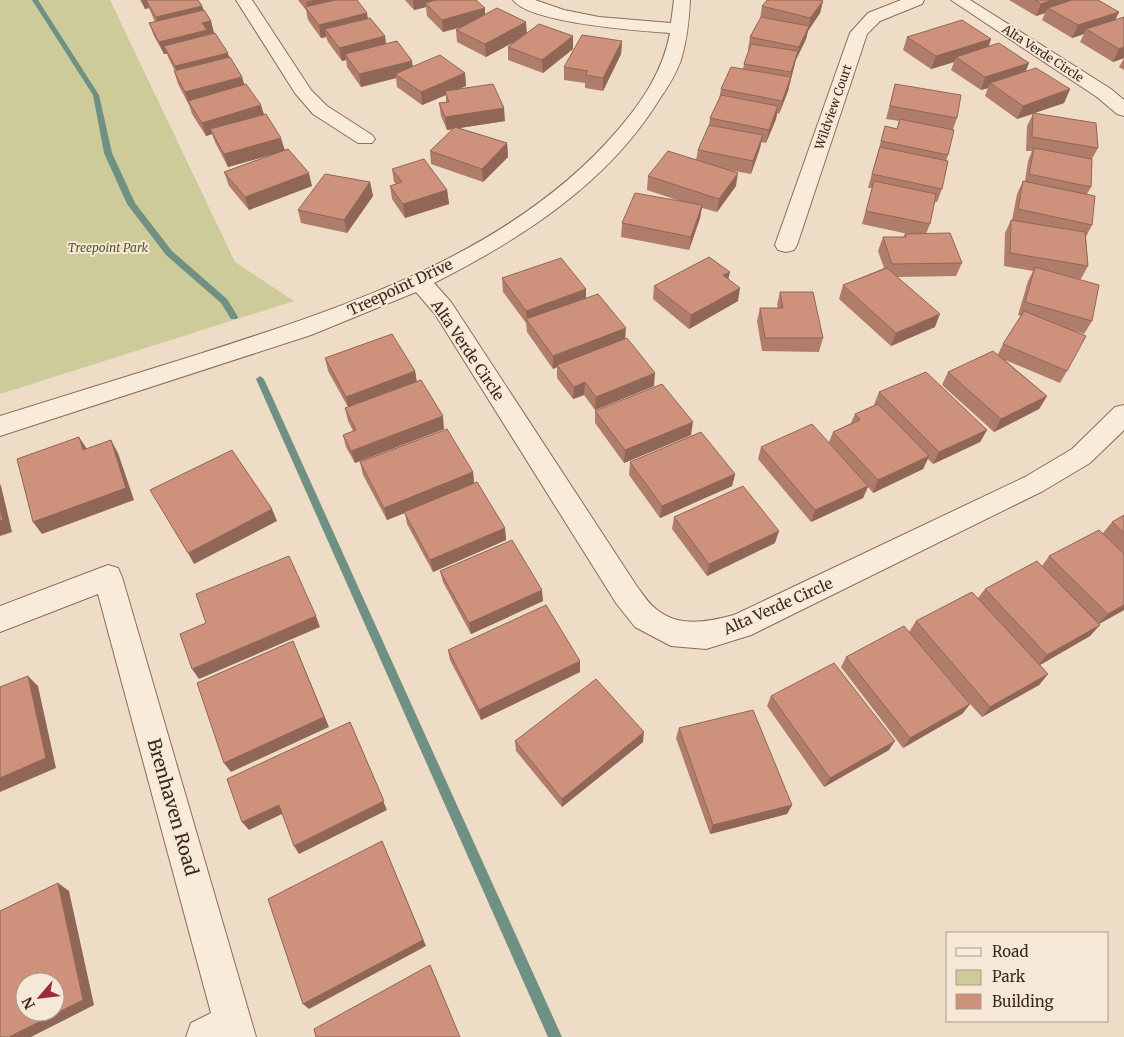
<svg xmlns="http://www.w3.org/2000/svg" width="1124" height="1037" font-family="Merriweather,serif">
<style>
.green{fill:#cdcb9a}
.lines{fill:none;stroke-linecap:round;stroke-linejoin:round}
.stream{fill:#6e9183;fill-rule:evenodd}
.minor-casing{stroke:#8a6d5b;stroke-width:2}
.minor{fill:#f9ebda;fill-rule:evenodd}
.wall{fill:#b07d6b}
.shaded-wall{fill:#906657}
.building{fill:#cd917c;stroke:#906657;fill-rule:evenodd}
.labels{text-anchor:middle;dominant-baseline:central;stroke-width:4;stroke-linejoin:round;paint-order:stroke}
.far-street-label{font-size:12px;fill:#3a281f;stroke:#f6e8d6}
.far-park-label{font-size:12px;font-style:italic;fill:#525726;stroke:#f6e8d6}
.street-label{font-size:15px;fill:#3a281f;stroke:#f6e8d6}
.near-street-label{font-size:18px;fill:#3a281f;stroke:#f6e8d6}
</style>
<rect width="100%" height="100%" fill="#efdcc6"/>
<path class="green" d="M0,0H110L235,262L294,301L0,394Z"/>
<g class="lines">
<path class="stream" d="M32,0H38L99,95L112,153L135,203L172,251L227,299L238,317L237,319H231L221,303L166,255L127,204L104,153L93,95Z
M260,376L264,379L562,1037H548L256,379Z"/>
<defs>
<path id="minor" d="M236,0H252L311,90L327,106L372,135L375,139L372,143H358L313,114L295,93Z
M513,0H535L564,10L599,17L671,23L674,0H690C689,21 687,40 681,60C676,74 668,87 659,100C607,184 521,239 434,283L451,302L636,585C642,593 648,603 656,609C679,628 707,622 734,615L1025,477L1072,449L1115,407L1124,405V430L1090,463L1043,491L751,635L706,649L671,646L635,627L616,603L435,314L416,292L311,335L0,436V416C65,396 131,375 196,355C345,307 511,254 617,131C642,102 663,71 670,33C640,31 529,23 513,0Z
M901,0H924L922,4L880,21L867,34L797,245L794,250L786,252L778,250L775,245L850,33L868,13Z
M951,0H970L1111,89L1124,100V116L1117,114L1097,97Z
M108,565L118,568L122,577L256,1037H186L191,1023L211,1013L98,594L0,632V606Z"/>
</defs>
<use href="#minor" class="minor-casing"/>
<use href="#minor" class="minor"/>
</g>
<path class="wall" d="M140,0H198L202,6L204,10L211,21L214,33L242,77L244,85L264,114L285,150L312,186L249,210L229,186L224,172L279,152L228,167L215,142L212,134L206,136L192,114L189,105L178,84L174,71H175L169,59L167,54H164L154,36L149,23L155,22L149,8L145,9Z
M298,0H357L368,18L387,44L413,67L465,73L466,86L458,89L505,121L459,128L507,143L508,157L483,182L431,164L430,151L453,129L447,130L441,116L439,103L446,102V95L422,105L397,87L396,78L361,87L347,67L346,60L342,61L328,42L326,37L321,38L308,20L306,10Z
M405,0H476L485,14L526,33L573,36V49L543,73L508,60V47L518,40L486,57L457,42L456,30L459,28L443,32L427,16L426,7L414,10Z
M1009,0H1098L1116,20L1124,17V70L1119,67L1124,58L1113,62L1080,42L1084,34L1072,38L1042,20L1045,13L1036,16Z
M823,1L820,13L808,31L806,39L796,59L788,91L779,114L777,113L776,119L766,143L761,142L760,148L751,174L728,170L736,186L717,212L702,208L700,218L689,250L621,237L622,223L683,202L647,190L648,176L696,160L698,150L709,125L710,118L719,99L721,89L743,69L744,64L749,50H748L750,37L760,19L762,6Z
M907,37L991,39L988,46L1026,71L1070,89L1064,103L1034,113L1098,148L1092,159L1091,187L1087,194L1092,225L1086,237L1088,266L1081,279L1073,278L1092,321L1084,334L1075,331L1067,371L1060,383L1005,360L1047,396L1039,409L994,432L942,385L948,372L998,354L1003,344L1021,316L1018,315L1028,281L1033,271L1004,266L1005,233L1011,220H1012L1017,194L1023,181H1025L1028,161L1032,151H1026L1027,126L1033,114L1017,119L985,96L988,88L981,90L951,70L954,62L931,69L903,50Z
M622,41L621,54L603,91L585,88V83L564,80V67Z
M895,84L957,118L953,129L948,155L946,161L942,189L937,202H935L930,224L926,234L962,263L956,276L898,277L935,327L891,346L839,299L843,285L884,268L878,251L883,237H903L905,234H908L862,224L872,188H868L885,126L897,129L899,121L886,119Z
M392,169L447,190L449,204L405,218L392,199L390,186L396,184L394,182Z
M370,182L373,196L347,233L301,223L298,210Z
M502,278L586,289V298L626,339L654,386L595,410L584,395L573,399L557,378V367L553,369L527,332L526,323L503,292Z
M728,279L738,301L689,329L653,299L654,286Z
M780,292L823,338L819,352L762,351L757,321L760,308H778L777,305Z
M325,358L415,371L417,382L444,429L355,463L346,447L343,435L353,431L348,421L345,408L348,407L328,371Z
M879,392L987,430L980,442L933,464L928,459L923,469L873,493L868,487L863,498L811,522L758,459L761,447L829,442L833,432L851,423L855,414L875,405H874Z
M595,411L691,435L624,463L595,423Z
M360,462L473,472L474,483L505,528L506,540L433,572L407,524L405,513L387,520L363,475Z
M630,462L735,474L732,486L660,518L629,475Z
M1124,515V610L1099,624L1090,636L1040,665L1048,674L1039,685L982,717L970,704L962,714L903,748L841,667L846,657L909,632L916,621L978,598L985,589L1042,566L1049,556L1103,533L1112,522Z
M674,517L775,543L707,576L672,529Z
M440,571L543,601L471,634L443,582Z
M448,650L580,672L481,720L450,660Z
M771,696L889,750L824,787L767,706Z
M679,728L792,805L787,814L710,834L676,738Z
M515,741L643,742L562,807L516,751Z"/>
<path class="shaded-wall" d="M142,0H146L149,8L145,9Z
M314,0H353L309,11L306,2Z
M413,0H454L425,3L426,7L414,10Z
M1052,0H1074L1048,8L1045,13L1036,16L1041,4Z
M823,1L820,13L808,31L806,39L796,60L799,47L809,27L810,18Z
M202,6L206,19L160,30L156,17Z
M485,8V20L443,32L442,20Z
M1119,12L1113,25L1086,29L1084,34L1072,38L1078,25Z
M367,13L369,26L325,29L326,37L321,38L319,25Z
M211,21L214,34L164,46L167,54H164L159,42L202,23Z
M526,22L527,35L486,57L485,44Z
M385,36L387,49L345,54L346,60L342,61L339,48Z
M573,36V49L543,73L542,60Z
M991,39L987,52L956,57L954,62L931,69L936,56Z
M622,41L621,54L603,91V78Z
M1124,47V58L1113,62L1119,49Z
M798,51L788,91L779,114L782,101L790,81L791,72Z
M228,53L231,66L180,79L175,66Z
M412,61L414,74H395L396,78L361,87L359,74Z
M1029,63L1024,76L990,83L988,88L981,90L985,77Z
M465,73L466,86L446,94L445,91L446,95L422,105L421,92Z
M242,77L246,90L188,101L189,105L185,92Z
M1070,89L1064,103L1017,119L1023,106Z
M261,105L265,118L210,129L212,134L206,136L202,123Z
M778,106L776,119L766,143L769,130Z
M504,108L505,121L447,130L445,117Z
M763,135L760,148L751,174L753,161Z
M281,138L285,151L228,167L224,154Z
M507,143L508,157L483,182L482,169Z
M309,173L312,186L249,210L245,197Z
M738,173L736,186L717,212L719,199Z
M370,182L373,196L347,233L344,220Z
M447,190L449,204L405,218L403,204Z
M702,205L700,218L689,250L691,237Z
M730,272L727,285L723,275Z
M740,288L738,301L689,329L691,315Z
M586,289V302L527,320L526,311Z
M940,314L935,327L891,346L896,333Z
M626,328L625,341L557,365V367L553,369V356Z
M415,371L417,384L349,409L346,397Z
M655,373L654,386L595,410L596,397Z
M585,382L584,395L573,399L574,387Z
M1047,396L1039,409L994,432L1001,419Z
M443,416L444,429L355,463L351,451Z
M693,422L691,435L624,463L625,450Z
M987,430L980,442L933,464L939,452Z
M79,437L87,449L83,450Z
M111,440L118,453L134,500L42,534L33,522Z
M929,456L923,469L873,493L878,480Z
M473,472L474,484L387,520L384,508Z
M735,474L732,486L660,518L662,506Z
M0,484L1,486L12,532L0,536Z
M868,486L863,498L811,522L815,510Z
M272,509L277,521L194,564L188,553Z
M505,528L506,540L433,572L430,560Z
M779,531L775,543L707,576L709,564Z
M542,590L543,601L471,634L469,623Z
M1124,605V610L1097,625L1108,614Z
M316,616L320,627L199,679L192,669Z
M1100,625L1090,636L1038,666L1047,655Z
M293,641L329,727L231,772L224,763Z
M580,661V672L481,720L479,710Z
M1048,674L1039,685L982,717L990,707Z
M28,676L38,686L56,768L0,792V778Z
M970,704L962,714L903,748L910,738Z
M350,722L387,810L299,854L294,846Z
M644,732L643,742L562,807V799Z
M895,741L889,750L824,787L830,778Z
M279,805L284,813L249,830L242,822Z
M792,805L787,814L710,834L713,825Z
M382,841L426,946L309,1009L303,1004Z
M58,883L69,891L94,1005L31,1037H9Z
M430,965L433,971L460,1037Z"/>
<path class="building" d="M146,0H198L202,6L156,17Z
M335,0H357L367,13L319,25L305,7Z
M436,0H476L485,8L442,20L425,3Z
M767,0H820L823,1L810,18L762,6Z
M1035,0H1052L1041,4Z
M1072,0H1098L1119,12L1078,25L1048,8Z
M497,8L526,22L485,44L456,30Z
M204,10L211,21L202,23L207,30L159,42L149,23Z
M761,17L809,26L799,47L750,37Z
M1124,17V47L1119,49L1086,29Z
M370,18L385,36L339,48L325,29Z
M962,20L991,39L936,56L907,37Z
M539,24L573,36L542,60L508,47Z
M215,33L228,53L175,66L164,46Z
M582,35L622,41L603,78L585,75L588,71L564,67Z
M397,41L412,61L359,74L345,54Z
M999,43L1029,63L985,77L956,57Z
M751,44L798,51L791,72L744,64Z
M440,55L465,73L421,92L395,74Z
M230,57L242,77L185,92L174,71Z
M731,67L791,77L782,101L721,89Z
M1036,68L1070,89L1023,106L990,83Z
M246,84L261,105L202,123L188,101Z
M493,84L504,108L445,117L439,103L449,102L445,91Z
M895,84L961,95L957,118L890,106Z
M721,95L778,106L769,130L710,118Z
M1033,113L1096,123L1098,148L1032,137Z
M266,114L281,138L224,154L210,129Z
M900,119L954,130L948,155L881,141L885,126L897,129Z
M709,125L763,135L753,161L698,150Z
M455,127L507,143L482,169L430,151Z
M880,147L948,161L942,189L872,174Z
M1034,148L1092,159L1091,187L1029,174Z
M288,149L309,173L245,197L224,172Z
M668,151L738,173L719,199L648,176Z
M424,159L447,190L403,204L390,186L402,182L392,169Z
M325,174L370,182L344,220L298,210Z
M874,181L936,194L930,224L866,211Z
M1023,181L1095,196L1092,225L1018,209Z
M635,193L702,205L691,237L622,223Z
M1011,220L1085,232L1088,266L1010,253Z
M950,233L962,263L892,264L883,237H906L905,234Z
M709,257L730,272L723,275L740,288L691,315L654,286Z
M561,258L586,289L526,311L502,278Z
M1035,267L1099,285L1092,321L1025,302Z
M887,268L940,314L896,333L843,285Z
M780,292H813L823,338H765L760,308H783Z
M598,294L626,328L553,356L526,319Z
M1024,311L1086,336L1067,371L1003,344Z
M392,334L415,371L346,397L325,358Z
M627,338L655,373L596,397L585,382L574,387L557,365Z
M993,351L1047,396L1001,419L948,372Z
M926,372L987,430L939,452L879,392Z
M421,380L443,416L351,451L343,435L356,430L345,408Z
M662,384L693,422L625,450L595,411Z
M878,404L929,456L878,480L833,432L860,420L855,414Z
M812,424L868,486L815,510L761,447Z
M447,429L473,472L384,508L360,462Z
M701,432L735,474L662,506L630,462Z
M79,437L83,450L111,440L126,488L33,522L17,459Z
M232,450L272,509L188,553L150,490Z
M477,482L505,528L430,560L404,512Z
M743,486L779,531L709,564L674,517Z
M0,508L3,520L0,521Z
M1124,515V533L1112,522Z
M1099,530L1124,554V605L1108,614L1049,556Z
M512,540L542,590L469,623L440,571Z
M289,556L316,616L192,669L180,634L206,623L196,594Z
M1037,561L1100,625L1047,655L985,589Z
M972,592L1048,674L990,707L916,621Z
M546,605L580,661L479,710L448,650Z
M904,626L970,704L910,738L846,657Z
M293,641L324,717L224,763L197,683Z
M834,663L895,741L830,778L771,696Z
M28,676L46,758L0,778V687Z
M596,679L644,732L562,799L515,741Z
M753,710L792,805L713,825L679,728Z
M350,722L384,801L294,846L279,805L242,822L227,779Z
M382,841L423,940L303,1004L268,899Z
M58,883L83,1000L9,1037H0V911ZM25,982H55V1012H25Z
M430,965L460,1037H316L314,1029Z"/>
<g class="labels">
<g class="far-street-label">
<text transform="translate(1043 53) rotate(33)">Alta Verde Circle</text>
<text transform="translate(833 107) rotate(-71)">Wildview Court</text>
</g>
<g class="far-park-label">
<text x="108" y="247">Treepoint Park</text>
</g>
<g class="street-label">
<text transform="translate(400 287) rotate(-25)">Treepoint Drive</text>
<text transform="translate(468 350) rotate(56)">Alta Verde Circle</text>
<text transform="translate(778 606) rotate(-24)">Alta Verde Circle</text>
</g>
<g class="near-street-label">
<text transform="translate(173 807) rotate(74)">Brenhaven Road</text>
</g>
</g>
<rect x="946" y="932" width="162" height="90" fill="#f6e8d6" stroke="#ab9b8d"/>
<rect x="956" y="948" width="25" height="8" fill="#f9ebda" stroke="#ab9b8d"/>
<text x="992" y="957" font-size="15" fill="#3a281f">Road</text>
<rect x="956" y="970" width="25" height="15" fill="#cdcb9a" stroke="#ab9b8d"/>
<text x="992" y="982" font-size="15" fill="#3a281f">Park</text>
<rect x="956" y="994" width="25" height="15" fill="#cd917c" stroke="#ab9b8d"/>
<text x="992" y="1007" font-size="15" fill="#3a281f">Building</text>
<g transform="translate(40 997) rotate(242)"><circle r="24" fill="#f6e8d6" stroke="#ab9b8d"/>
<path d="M0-4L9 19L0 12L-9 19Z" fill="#992b3d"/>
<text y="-8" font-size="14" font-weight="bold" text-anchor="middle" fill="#3a281f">N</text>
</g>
</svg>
